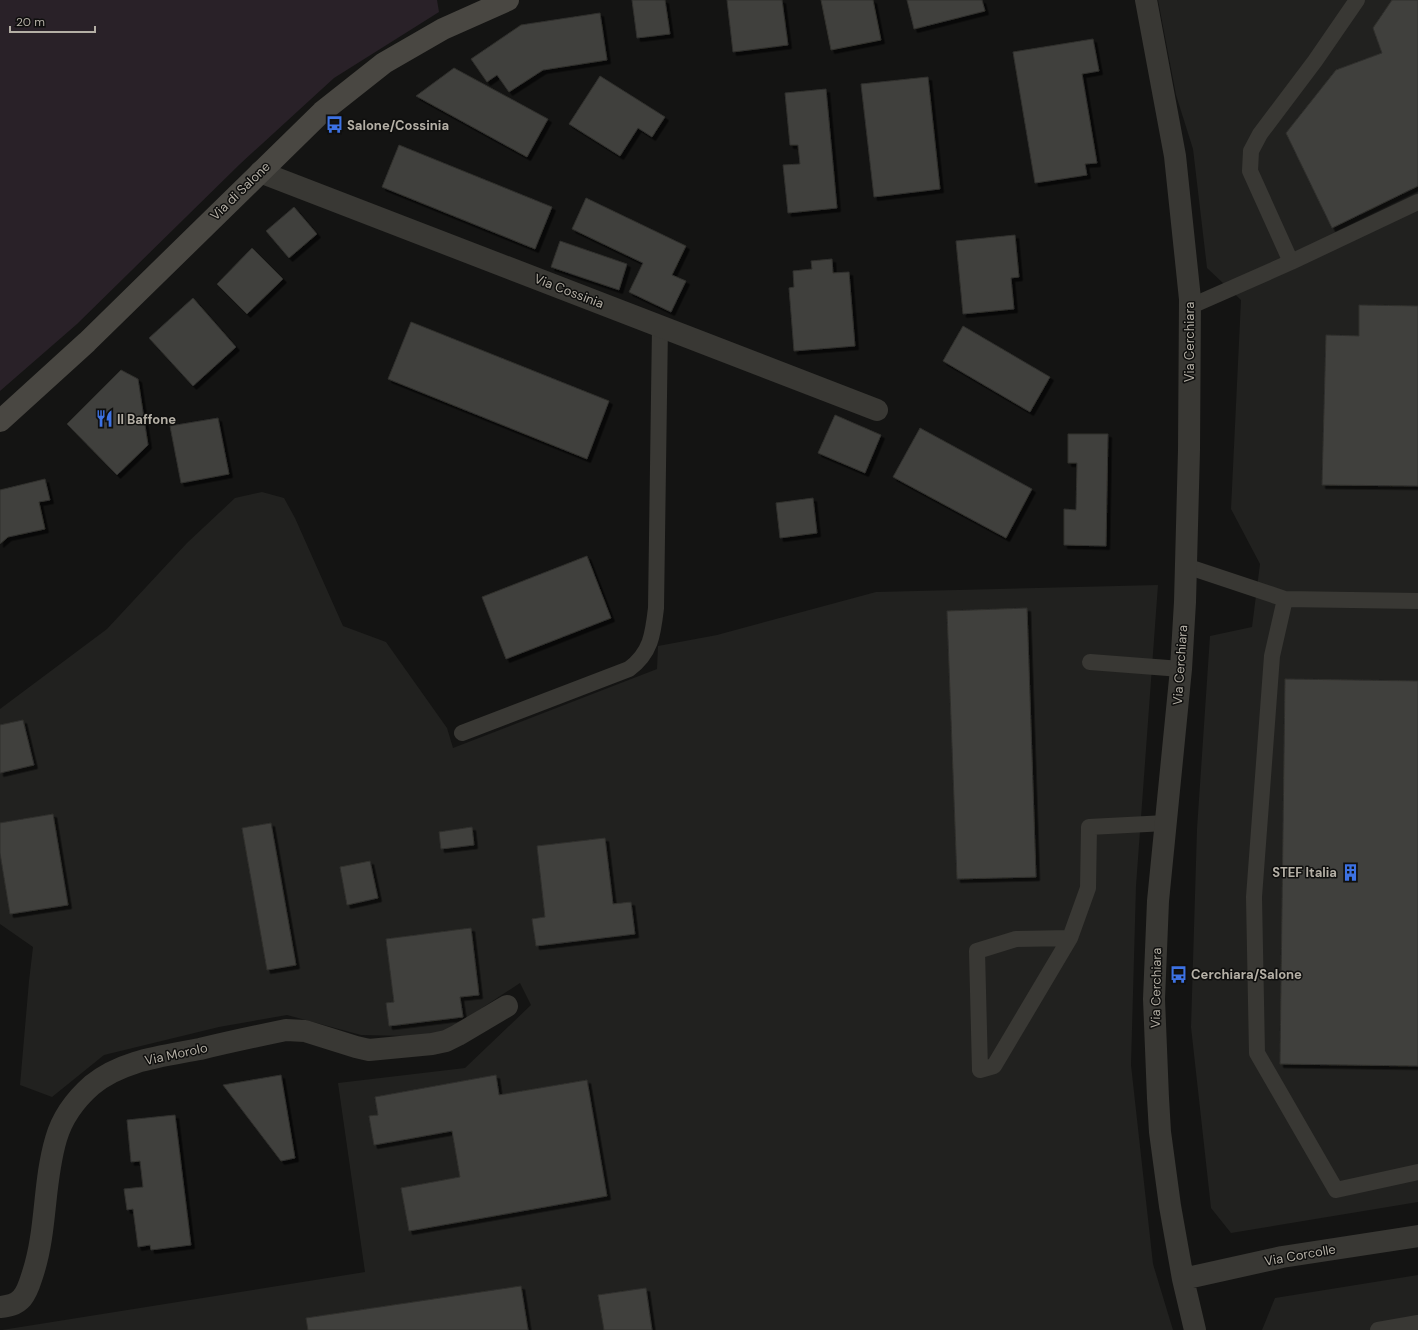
<svg xmlns="http://www.w3.org/2000/svg" width="1418" height="1330" font-family="'DM Sans',sans-serif">
<style>
.built{fill:#21211f}
.green{fill:#292128}
.building{fill:#41403d;stroke:#30302d;filter:url(#shadow)}
.lines{fill:none;stroke-linecap:round;stroke-linejoin:round}
.lane{stroke:#393834;stroke-width:16}
.street{stroke:#393834;stroke-width:22}
.secondary{stroke:#494742;stroke-width:22}
.labels{text-anchor:middle;dominant-baseline:central;stroke-width:3;stroke-linejoin:round;paint-order:stroke}
.poi-label{font-size:13px;font-weight:bold;fill:#b4afa5;stroke:#0f0f0e;text-anchor:start}
.street-label{font-size:13px;fill:#b4afa5;stroke:#0f0f0e}
</style>
<defs>
<filter id="shadow"><feDropShadow dx="3.5" dy="3.5" stdDeviation="0" flood-color="#0009"/></filter>
</defs>
<rect width="100%" height="100%" fill="#141413"/>
<path class="built" d="M1158,0H1418V1202L1231,1233L1211,1208L1191,1027L1197,829L1210,636L1252,627L1260,564L1231,509L1241,300L1207,268L1193,149L1176,95Z
M262,492L284,498L295,518L343,626L386,642L447,728L453,748L657,669L658,646L717,635L876,592L1158,585L1136,886L1131,1065L1153,1264L1173,1330H2L365,1272L338,1083L465,1068L531,1005L520,983L444,1033L407,1036L361,1035L287,1015L219,1027L104,1055L52,1097L20,1085L29,981L33,947L0,924V709L107,629L187,543L235,498Z
M1418,1275V1330H1262L1275,1298Z"/>
<path class="green" d="M0,0H437L439,12L334,78L240,164L77,324L0,391Z"/>
<path class="building" d="M632,0H665L670,34L637,38Z
M727,0H782L788,45L733,52Z
M821,0H873L881,40L831,50Z
M907,0H982L985,11L914,29Z
M1392,0H1418V186L1332,228L1286,133L1336,70L1382,53L1373,28Z
M600,13L607,60L543,70L509,92L497,75L487,82L471,59L521,25Z
M1093,39L1099,71L1082,74L1097,163L1085,164L1087,175L1035,183L1013,52Z
M454,68L548,119L527,157L416,96Z
M600,76L665,117L652,137L638,128L620,156L569,124Z
M928,77L940,189L874,197L861,84Z
M826,89L837,208L788,213L783,165L800,164L798,145H790L785,93Z
M399,145L552,207L535,249L382,187Z
M586,198L686,246L672,275L686,281L671,312L629,292L643,263L572,229Z
M294,207L317,234L289,258L266,231Z
M1015,235L1019,277L1011,278L1014,309L963,314L956,241Z
M560,241L627,264L619,290L551,267Z
M252,248L283,279L247,314L217,284Z
M832,259L833,273L849,272L855,346L794,351L789,288L794,287L793,271L812,269L811,261Z
M193,298L236,347L193,386L149,338Z
M1359,305L1418,306V486L1322,485L1326,335L1359,336Z
M411,322L609,401L587,459L388,379Z
M963,326L1050,377L1030,412L943,361Z
M121,370L138,379L148,445L117,475L67,424Z
M835,415L881,435L865,473L818,453Z
M218,418L229,474L181,483L170,426Z
M920,428L1032,489L1006,538L893,477Z
M1068,434H1108L1106,546L1064,545V509L1076,510L1077,463H1068Z
M45,479L50,500L39,502L45,529L8,537L0,544V490Z
M813,498L817,533L780,538L776,503Z
M587,556L611,618L506,659L482,597Z
M1027,608L1036,877L957,879L947,611Z
M1285,679L1418,681V1066L1280,1064Z
M23,720L34,765L0,773V725Z
M53,814L68,905L10,914L0,853V823Z
M271,823L296,965L267,970L242,828Z
M472,827L474,845L441,849L439,832Z
M605,838L613,904L631,902L635,934L536,946L532,919L545,917L537,846Z
M370,861L378,898L347,905L340,867Z
M471,928L479,995L460,997L463,1017L389,1026L386,1003L394,1002L386,939Z
M281,1075L295,1158L281,1161L223,1085Z
M496,1075L499,1095L587,1080L607,1196L409,1231L401,1188L460,1177L452,1131L374,1145L369,1116L378,1115L375,1097Z
M175,1115L191,1245L151,1250L150,1245L138,1247L133,1209L127,1210L124,1189L143,1187L140,1161L131,1162L127,1120Z
M521,1286L528,1330H308L306,1318Z
M646,1288L652,1330H604L598,1295Z"/>
<g class="lines">
<path class="lane" d="M1291,262L1250,171L1251,151L1260,134L1315,61L1357,0
M1189,307L1291,262L1418,202
M1186,566L1285,599L1418,601
M1285,599L1272,656L1254,897L1257,1053L1336,1190L1418,1172
M1090,662L1181,669
M462,733L629,669C651,653 653,634 656,608L660,326
M1070,938L994,1066L980,1070L977,951L1016,939L1070,938L1088,888L1089,827L1166,823
M1378,1330L1418,1323"/>
<path class="street" d="M1146,0L1175,156L1190,299L1189,450L1185,602L1181,669L1158,901L1154,999L1158,1098L1160,1132L1170,1206L1183,1279L1195,1330
M260,172L877,410
M1183,1279L1282,1257L1418,1236
M0,1307C8,1306 16,1305 22,1298C28,1291 30,1282 33,1273C47,1230 43,1183 56,1139C62,1118 76,1099 92,1085C122,1060 164,1056 200,1049C229,1042 257,1036 286,1030L305,1031L356,1047L369,1050L432,1044L446,1041L458,1035L507,1006"/>
<path class="secondary" d="M0,421L87,342L322,112L384,63L443,29L508,0"/>
</g>
<defs>
<symbol id="bus-bare" viewBox="-9 -9 18 18"><path d="M-5-6H5V4H4V6H2V4H-2V6H-4V4H-5ZM-3.5-4V0h7V-4ZM-3.5 1.2v1.5H-2V1.2ZM2 1.2v1.5H3.5V1.2Z" fill="#3d72e3" stroke="#0f0f0e" stroke-width="2.5" paint-order="stroke"/></symbol>
<symbol id="restaurant-bare" viewBox="-9 -9 18 18"><path d="M-5-6h1v4h1v-4h1v4h1v-4h1v5L-1.5 .5V6h-2V.5L-5-1ZM5-6V6H3V1.5H1.5Q1.5-4 5-6Z" fill="#3d72e3" stroke="#0f0f0e" stroke-width="2.5" paint-order="stroke"/></symbol>
<symbol id="building-bare" viewBox="-9 -9 18 18"><path d="M-4-6H4V6H1V3H-1V6H-4ZM-2.5-4.3h1.7v1.8h-1.7ZM.8-4.3h1.7v1.8H.8ZM-2.5-1h1.7V.8h-1.7ZM.8-1h1.7V.8H.8Z" fill="#3d72e3" stroke="#0f0f0e" stroke-width="2.5" paint-order="stroke"/></symbol>
</defs>
<g fill-rule="evenodd">
<use href="#bus-bare" x="322" y="112" width="25" height="25"/>
<use href="#restaurant-bare" x="92" y="406" width="25" height="25"/>
<use href="#building-bare" x="1338" y="860" width="25" height="25"/>
<use href="#bus-bare" x="1166" y="962" width="25" height="25"/>
</g>
<g class="labels">
<g class="poi-label">
<text x="347" y="125">Salone/Cossinia</text>
<text x="117" y="419">Il Baffone</text>
<text x="1337" y="872" text-anchor="end">STEF Italia</text>
<text x="1191" y="974">Cerchiara/Salone</text>
</g>
<g class="street-label">
<text transform="translate(240 191) rotate(-44)">Via di Salone</text>
<text transform="translate(569 291) rotate(21)">Via Cossinia</text>
<text transform="translate(1189 342) rotate(-90)">Via Cerchiara</text>
<text transform="translate(1180 665) rotate(-86)">Via Cerchiara</text>
<text transform="translate(1156 988) rotate(-89)">Via Cerchiara</text>
<text transform="translate(176 1054) rotate(-12)">Via Morolo</text>
<text transform="translate(1300 1255) rotate(-10)">Via Corcolle</text>
</g>
</g>
<path d="M10 26v6h85v-6" fill="none" stroke="#b4afa5" stroke-width="2"/>
<text x="16" y="26" font-size="12" fill="#b4afa5" stroke="#0f0f0e" stroke-width="3" paint-order="stroke">20 m</text>
</svg>
